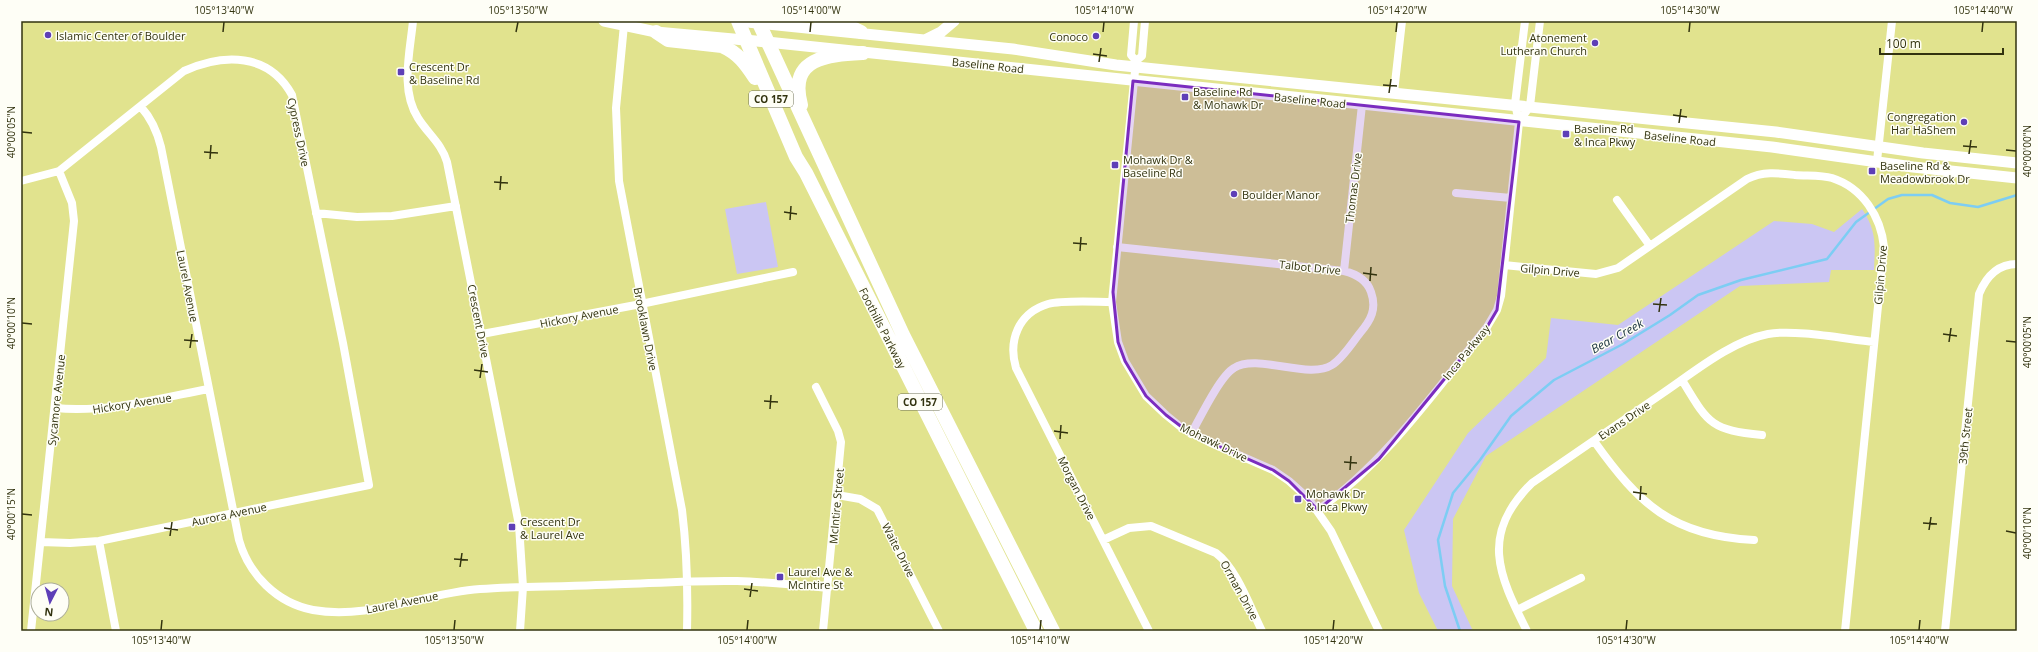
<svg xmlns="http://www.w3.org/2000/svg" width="2038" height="652" font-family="'Open Sans',sans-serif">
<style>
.green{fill:#cbc6f3}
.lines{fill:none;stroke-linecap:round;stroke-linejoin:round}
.stream{stroke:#7dcdf3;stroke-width:2.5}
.street{stroke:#fff;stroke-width:8}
.secondary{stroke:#fff;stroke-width:11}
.highway{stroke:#fff;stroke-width:14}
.marked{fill:#7b2cbf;fill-opacity:0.2;stroke:#7b2cbf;stroke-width:3;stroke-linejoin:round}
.ticks{fill:none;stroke:#32330f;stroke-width:1.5}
.poi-dot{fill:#5e3fb7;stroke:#fefef6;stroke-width:1.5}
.labels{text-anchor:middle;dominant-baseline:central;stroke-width:3;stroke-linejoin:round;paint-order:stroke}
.shield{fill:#fefef6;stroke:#6f7054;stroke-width:1}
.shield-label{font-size:10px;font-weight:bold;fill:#32330f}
.poi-label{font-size:11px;fill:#32330f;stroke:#fefef6;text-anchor:start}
.street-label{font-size:11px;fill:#32330f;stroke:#fefef6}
.water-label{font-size:12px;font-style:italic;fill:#18323e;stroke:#fefef6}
.neatline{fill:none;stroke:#32330f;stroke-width:1.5}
.ticks-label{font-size:10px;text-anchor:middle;fill:#32330f}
</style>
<rect width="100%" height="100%" fill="#e1e38e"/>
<path class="green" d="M766,202L778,267L737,274L725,209Z
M1862,209C1877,231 1875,245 1874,270H1831L1829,282L1740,286L1486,456L1453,519L1452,586L1473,631H1438L1419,593L1404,530L1468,433L1546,358L1551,318L1618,325L1774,221L1812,224L1834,232Z"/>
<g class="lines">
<path class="stream" d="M1460,631L1445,586L1438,540L1453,493L1480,460L1511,416L1554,380L1623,344L1670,315L1698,295L1741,280L1827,259L1856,222L1888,199L1902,195H1932L1950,203L1978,207L2017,195"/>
<path class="street" d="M413,21C410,52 400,90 418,118C428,134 442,144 447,162L519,525L523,587L520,631
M1134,21L1131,55L1136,61L1112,302L1118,342L1125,361L1146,396L1166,415L1182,428L1209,442L1273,470L1289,481L1308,498L1331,531L1379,631
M624,25L616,108L619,181L682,510C687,551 688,590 687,631
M1136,61L1142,56L1145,21
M1394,92L1402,21
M141,107C152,119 157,131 161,147L239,540C249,575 277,603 313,610C369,620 424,593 480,589C519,586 557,587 596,585C643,584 690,580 737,581C768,582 798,585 828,588
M1519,122L1530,106L1540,21
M1877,161L1892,21
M21,181L59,171L184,71C224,53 269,53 292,95L343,343L369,485L99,541L70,543L41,542
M1456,193L1511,198
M1617,200L1650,246
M316,213L357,217L392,216L456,206
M1117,247L1344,271C1356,274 1367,280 1371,292C1377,309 1371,320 1360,333C1352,343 1343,358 1332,365C1309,380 1257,353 1234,368C1220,376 1200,418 1191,434
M1504,265L1596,274L1618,268L1747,179C1763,171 1778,173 1795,175C1807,176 1821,175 1832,178C1863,188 1881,217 1884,247L1845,631
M1344,271L1362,105
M1112,302C1095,302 1063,300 1048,304C1018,313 1008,341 1016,368L1149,631
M482,334L641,304L793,272
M1682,380C1708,423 1710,430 1762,435
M816,387L838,431L841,442L823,631
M55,408C106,413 157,399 208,389
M1594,441C1639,504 1672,536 1754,540
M837,495L860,499L877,509L939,631
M1318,510C1386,462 1435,391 1487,327L1497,310L1501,296L1519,122L1515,104L1525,21
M1103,540L1129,528L1151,526L1216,553C1237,569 1250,607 1262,631
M99,541L116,631
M1517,610L1581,578
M31,631L74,221L72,203L59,171
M1527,631C1498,574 1480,534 1532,483C1576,453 1619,423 1663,393C1694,372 1731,341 1768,334C1795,329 1845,339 1874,342
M1945,631L1979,294C1986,277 1997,264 2017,264"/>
<path class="secondary" d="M604,21L656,32L767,42L1772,147L1913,167L2017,178
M737,21L1013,49L1116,65L1776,132L1923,153L2017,163
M925,40L941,32L954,21"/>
<path class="highway" d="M738,21L796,157L806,173L1036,631
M758,21L903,335L1053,631
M820,21L842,23L861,32
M656,32L668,40L722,46C738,53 746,64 755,78
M801,105C788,57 828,55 863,53"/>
</g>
<path class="marked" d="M1133,81L1519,122L1497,310L1487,327L1379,459L1318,510L1289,481L1273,470L1191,434L1166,415L1146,396L1125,361L1118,342L1113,292Z"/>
<path class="ticks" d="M223,32L224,22M516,32L518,22M810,32L811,22M1103,32L1104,22M1396,32L1397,22M1689,32L1690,22M1982,32L1983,22M1093,54L1107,56M1099,62L1101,48M1383,85L1397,86M1389,93L1391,79M1673,115L1687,117M1679,123L1681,109M22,132L32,133M1963,146L1977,147M2006,150L2016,151M204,152L218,153M1969,154L1971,140M210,159L211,145M494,182L508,183M500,190L501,176M784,212L797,214M790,220L791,206M1073,243L1087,244M1080,251L1081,237M1363,273L1377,275M1370,281L1371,267M1653,304L1667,305M1659,312L1661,298M22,323L32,324M1943,334L1957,336M184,340L198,341M2006,341L2016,342M1949,342L1951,328M190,348L192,334M474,370L488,372M480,378L482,364M764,401L778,402M770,409L771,395M1054,431L1068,433M1060,439L1061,425M1344,462L1357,463M1350,470L1351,456M1633,492L1647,494M1640,500L1641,486M22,514L32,515M1923,523L1937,524M164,528L178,530M1929,530L1931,517M2006,531L2016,533M170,536L172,522M454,559L468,560M460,567L462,553M744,589L758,591M750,597L752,583M161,630L162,620M454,630L455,620M747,630L748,620M1040,630L1041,620M1333,630L1334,620M1626,630L1627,620M1919,630L1920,620"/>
<g class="poi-dot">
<circle cx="48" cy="35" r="4"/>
<circle cx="1096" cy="36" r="4"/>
<circle cx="1595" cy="43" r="4"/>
<rect x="397" y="68" width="8" height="8" rx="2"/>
<rect x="1181" y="93" width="8" height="8" rx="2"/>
<circle cx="1964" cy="122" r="4"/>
<rect x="1562" y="130" width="8" height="8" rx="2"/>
<rect x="1111" y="161" width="8" height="8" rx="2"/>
<rect x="1868" y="167" width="8" height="8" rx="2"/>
<circle cx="1234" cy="194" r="4"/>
<rect x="1294" y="495" width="8" height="8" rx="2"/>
<rect x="508" y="523" width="8" height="8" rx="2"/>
<rect x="776" y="573" width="8" height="8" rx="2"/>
</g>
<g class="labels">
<g class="shield">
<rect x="749" y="91" width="44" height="16" rx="3"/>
<rect x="898" y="394" width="44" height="16" rx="3"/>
</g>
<g class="shield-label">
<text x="771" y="99">CO 157</text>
<text x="920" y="402">CO 157</text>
</g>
<g class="poi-label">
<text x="56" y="35">Islamic Center of Boulder</text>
<text x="1088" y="36" text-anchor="end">Conoco</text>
<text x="1587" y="37" text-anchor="end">Atonement<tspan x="1587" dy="13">Lutheran Church</tspan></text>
<text x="409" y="66">Crescent Dr<tspan x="409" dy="13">&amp; Baseline Rd</tspan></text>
<text x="1193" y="91">Baseline Rd<tspan x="1193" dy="13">&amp; Mohawk Dr</tspan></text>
<text x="1956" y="116" text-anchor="end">Congregation<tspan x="1956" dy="13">Har HaShem</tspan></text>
<text x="1574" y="128">Baseline Rd<tspan x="1574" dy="13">&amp; Inca Pkwy</tspan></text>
<text x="1123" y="159">Mohawk Dr &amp;<tspan x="1123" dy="13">Baseline Rd</tspan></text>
<text x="1880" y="165">Baseline Rd &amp;<tspan x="1880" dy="13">Meadowbrook Dr</tspan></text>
<text x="1242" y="194">Boulder Manor</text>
<text x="1306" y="493">Mohawk Dr<tspan x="1306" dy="13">&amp; Inca Pkwy</tspan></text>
<text x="520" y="521">Crescent Dr<tspan x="520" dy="13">&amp; Laurel Ave</tspan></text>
<text x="788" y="571">Laurel Ave &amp;<tspan x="788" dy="13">McIntire St</tspan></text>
</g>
<g class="street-label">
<text transform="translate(988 65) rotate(6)">Baseline Road</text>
<text transform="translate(1310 100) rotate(6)">Baseline Road</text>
<text transform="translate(299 132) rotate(78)">Cypress Drive</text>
<text transform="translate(1680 138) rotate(6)">Baseline Road</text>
<text transform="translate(1353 188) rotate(-83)">Thomas Drive</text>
<text transform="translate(1310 267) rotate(6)">Talbot Drive</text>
<text transform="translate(1550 270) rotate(5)">Gilpin Drive</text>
<text transform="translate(1880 275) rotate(-85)">Gilpin Drive</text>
<text transform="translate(188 286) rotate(79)">Laurel Avenue</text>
<text transform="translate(579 316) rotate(-11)">Hickory Avenue</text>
<text transform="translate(479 321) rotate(79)">Crescent Drive</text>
<text transform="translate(883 328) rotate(63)">Foothills Parkway</text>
<text transform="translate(646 329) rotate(79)">Brooklawn Drive</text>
<text transform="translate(1466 352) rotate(-51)">Inca Parkway</text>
<text transform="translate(56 400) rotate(-84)">Sycamore Avenue</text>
<text transform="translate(132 403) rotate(-9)">Hickory Avenue</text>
<text transform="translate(1624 420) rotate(-34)">Evans Drive</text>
<text transform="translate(1965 436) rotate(-84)">39th Street</text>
<text transform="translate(1214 442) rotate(26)">Mohawk Drive</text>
<text transform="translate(1077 488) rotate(63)">Morgan Drive</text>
<text transform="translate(836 506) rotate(-85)">McIntire Street</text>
<text transform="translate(229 514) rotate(-12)">Aurora Avenue</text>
<text transform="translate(899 550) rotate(63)">Waite Drive</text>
<text transform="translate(1240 590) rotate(61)">Orman Drive</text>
<text transform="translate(402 602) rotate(-11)">Laurel Avenue</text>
</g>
<g class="water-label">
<text transform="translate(1617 336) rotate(-29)">Bear Creek</text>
</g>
</g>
<rect width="2038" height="652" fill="none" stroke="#fefef6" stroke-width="44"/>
<g transform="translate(50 602) rotate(186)"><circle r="19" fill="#fefef6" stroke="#acad9a"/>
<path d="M0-3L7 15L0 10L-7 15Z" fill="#5e3fb7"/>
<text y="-6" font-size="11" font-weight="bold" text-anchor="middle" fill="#32330f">N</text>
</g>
<path d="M1880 48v6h123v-6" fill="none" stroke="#32330f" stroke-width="2"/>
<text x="1886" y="48" font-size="12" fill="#32330f" stroke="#fefef6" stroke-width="3" paint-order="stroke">100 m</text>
<rect x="22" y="22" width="1994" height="608" class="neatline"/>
<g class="ticks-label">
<text x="224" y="14">105°13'40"W</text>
<text x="518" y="14">105°13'50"W</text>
<text x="811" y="14">105°14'00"W</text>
<text x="1104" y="14">105°14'10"W</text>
<text x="1397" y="14">105°14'20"W</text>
<text x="1690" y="14">105°14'30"W</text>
<text x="1983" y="14">105°14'40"W</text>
<text transform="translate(11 132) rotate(-90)" y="4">40°00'05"N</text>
<text transform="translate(2027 151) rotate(-90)" y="4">40°00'00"N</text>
<text transform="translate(11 323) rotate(-90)" y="4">40°00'10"N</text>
<text transform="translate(2027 342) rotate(-90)" y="4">40°00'05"N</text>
<text transform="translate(11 514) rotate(-90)" y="4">40°00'15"N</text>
<text transform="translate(2027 533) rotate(-90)" y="4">40°00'10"N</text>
<text x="161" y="644">105°13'40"W</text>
<text x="454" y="644">105°13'50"W</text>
<text x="747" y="644">105°14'00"W</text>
<text x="1040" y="644">105°14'10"W</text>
<text x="1333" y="644">105°14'20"W</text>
<text x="1626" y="644">105°14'30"W</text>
<text x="1919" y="644">105°14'40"W</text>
</g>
</svg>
